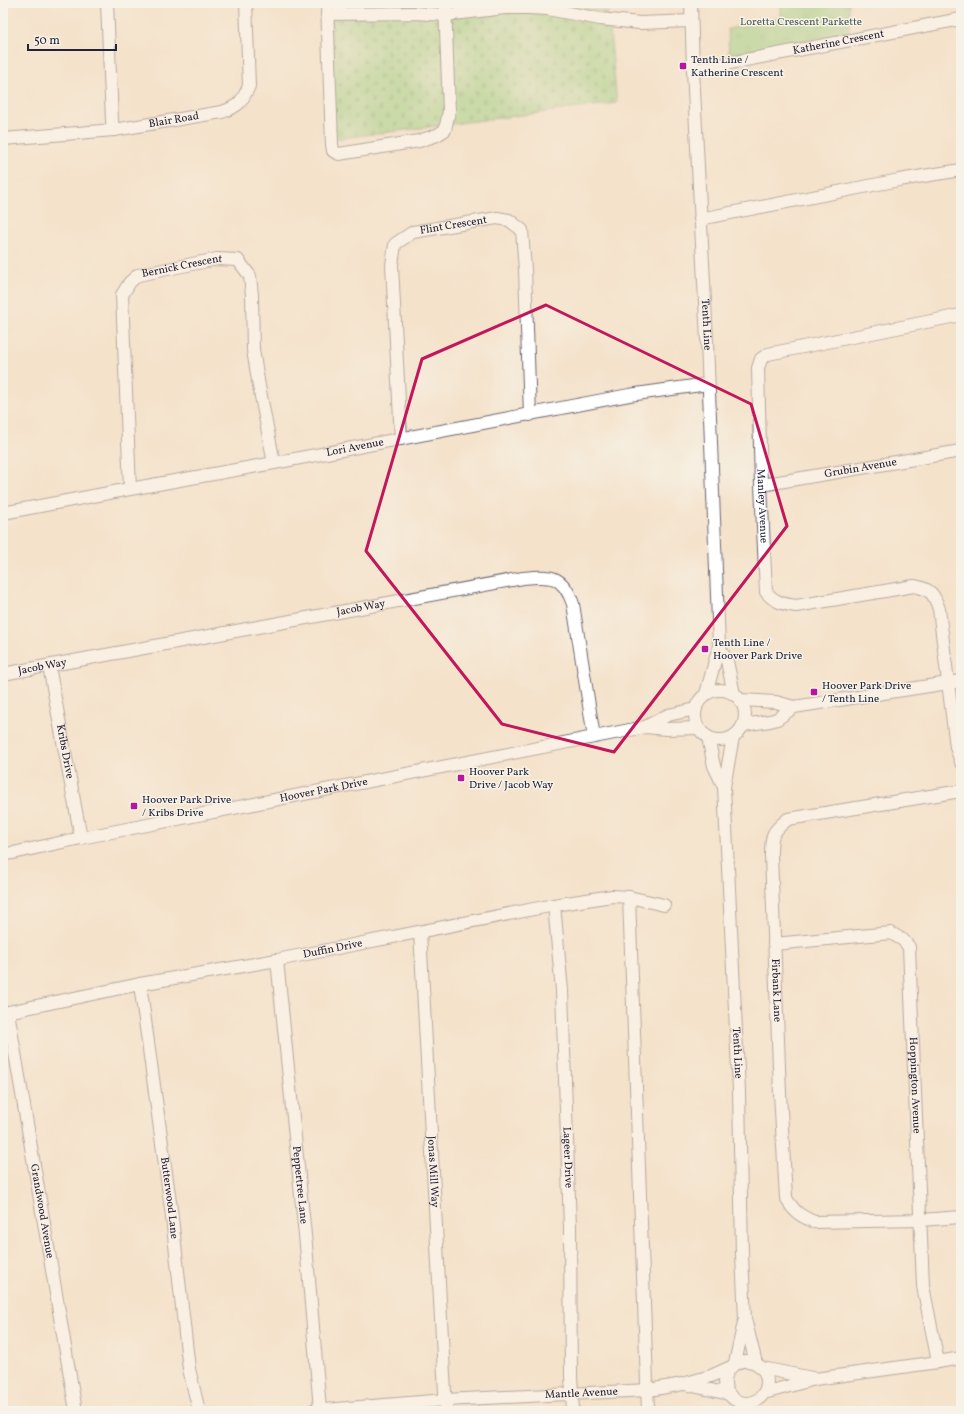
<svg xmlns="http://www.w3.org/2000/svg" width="964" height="1414" font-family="Vollkorn,serif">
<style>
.grass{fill:url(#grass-tufts);stroke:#5e795e}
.cemetery{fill:url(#cemetery-stones);stroke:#5e795e}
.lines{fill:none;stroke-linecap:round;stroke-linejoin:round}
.minor-casing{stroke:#6c656d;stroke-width:14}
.minor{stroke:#fff;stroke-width:12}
.marked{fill:none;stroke:#c2185b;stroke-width:3;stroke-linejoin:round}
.poi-dot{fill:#b5179e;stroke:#f7f3e8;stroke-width:1.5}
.labels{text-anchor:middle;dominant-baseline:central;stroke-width:3;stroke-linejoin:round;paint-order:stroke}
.park-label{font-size:11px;fill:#465650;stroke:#f7f3e8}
.street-label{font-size:11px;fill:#22223b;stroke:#f7f3e8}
.poi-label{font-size:11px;fill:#22223b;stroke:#f7f3e8;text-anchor:start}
</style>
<defs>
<pattern id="grass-tufts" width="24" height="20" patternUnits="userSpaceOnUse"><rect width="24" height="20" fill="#9ad081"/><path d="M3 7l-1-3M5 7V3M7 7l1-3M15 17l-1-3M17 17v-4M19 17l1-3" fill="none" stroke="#84b270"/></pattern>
<pattern id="cemetery-stones" width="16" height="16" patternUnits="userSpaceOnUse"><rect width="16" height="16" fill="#9ad081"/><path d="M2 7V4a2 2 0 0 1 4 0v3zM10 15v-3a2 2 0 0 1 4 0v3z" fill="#84b270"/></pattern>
</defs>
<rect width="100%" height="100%" fill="#f7f3e8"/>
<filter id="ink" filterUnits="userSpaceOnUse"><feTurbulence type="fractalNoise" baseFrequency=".025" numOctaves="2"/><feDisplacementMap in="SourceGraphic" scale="8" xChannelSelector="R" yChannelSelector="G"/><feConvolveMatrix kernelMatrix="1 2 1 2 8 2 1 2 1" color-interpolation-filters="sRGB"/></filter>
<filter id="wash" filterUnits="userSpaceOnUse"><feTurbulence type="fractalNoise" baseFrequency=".012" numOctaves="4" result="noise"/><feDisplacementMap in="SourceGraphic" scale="16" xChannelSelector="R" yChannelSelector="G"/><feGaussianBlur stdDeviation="0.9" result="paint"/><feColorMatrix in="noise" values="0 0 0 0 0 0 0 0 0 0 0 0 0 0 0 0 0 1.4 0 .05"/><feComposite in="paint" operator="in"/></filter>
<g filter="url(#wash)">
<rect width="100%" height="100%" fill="#f4e2cb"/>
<path class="grass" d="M781,3H849V32L729,54L728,29L781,18Z"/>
<path class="cemetery" d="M330,3H542L608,12L617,103L334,139Z"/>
</g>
<g filter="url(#ink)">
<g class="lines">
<defs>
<g id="minor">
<path d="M107,3L112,121L114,130"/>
<path d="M327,3L332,144L333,151L339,154L419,141L437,135L445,130L449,111L445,3"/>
<path id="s1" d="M691,3L693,70L707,341L719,646L706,694"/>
<path d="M327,14L415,13L445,15L505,8H527L548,9L600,19L640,23L691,21"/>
<path id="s2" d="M693,70L961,19"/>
<path id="s3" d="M3,139L114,130L222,112C239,106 242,102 249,86L246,3"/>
<path d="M700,219L899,180L961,170"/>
<path id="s4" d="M961,315L768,354L761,359L758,368L761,485L766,592C774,602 783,604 796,606L914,586C931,589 934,594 939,609L956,747L961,762"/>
<path id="s5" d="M401,439L392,265L395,244L413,232L497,218L509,220L522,230L525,270L530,415"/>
<path id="s6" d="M761,485L961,451"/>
<path id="s7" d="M130,489L122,295L130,282L138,275L217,259L238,260L250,276L252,295L253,350L259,386L274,463"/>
<path id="s8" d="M3,513L130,489L274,463L629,395L708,384"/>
<path d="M719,646L727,661L734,694"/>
<path id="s9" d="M49,666L81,838"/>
<path id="s10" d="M3,674L523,578C551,575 563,575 573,604L594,737"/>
<circle cx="720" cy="715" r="25"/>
<path d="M740,700L776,702L794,707L961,681"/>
<path d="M744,725L770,721L777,719L794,707"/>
<path d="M645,727L668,715L696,709"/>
<path d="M708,737L714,766L724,787"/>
<path id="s11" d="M733,737L724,787L739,1091L742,1255L745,1319L756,1363"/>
<path id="s12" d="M961,791L788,819C772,832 771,834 771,855L780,1093L786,1198C794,1212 799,1215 814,1222L921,1220L961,1217"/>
<path id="s13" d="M3,854L13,853L81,838L645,727L666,729L699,728"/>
<path d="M629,897L648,1411"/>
<path id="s14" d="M554,905L562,991L570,1228L571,1376L573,1411"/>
<path id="s15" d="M420,932L446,1411"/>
<path id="s16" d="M774,944L891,933L903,940L909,947L923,1286L938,1362"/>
<path id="s17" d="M277,960L306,1245L320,1409"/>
<path id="s18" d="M140,984L171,1209L189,1369L199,1411"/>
<path id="s19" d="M8,1012L76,1411"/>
<path id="s20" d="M3,1013L140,984L277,960L554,905L612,896L629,897L664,905"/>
<circle cx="746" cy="1382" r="21"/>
<path d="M735,1363L744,1322"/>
<path d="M762,1368L812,1378"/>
<path d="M684,1384L729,1394"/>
<path d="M764,1393L815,1379L938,1362L961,1358"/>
<path id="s21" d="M312,1411L445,1400L649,1390L683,1384L711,1376L731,1367"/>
</g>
</defs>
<use href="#minor" class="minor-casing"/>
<use href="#minor" class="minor"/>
</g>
</g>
<path d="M0 0H964V1414H0ZM546,305L751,404L787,526L614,752L502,724L366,551L422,359Z" fill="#f4e2cb" fill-opacity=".55" fill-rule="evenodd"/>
<path class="marked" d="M546,305L751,404L787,526L614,752L502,724L366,551L422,359Z"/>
<g class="poi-dot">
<rect x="679" y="62" width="8" height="8" rx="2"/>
<rect x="701" y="645" width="8" height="8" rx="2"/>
<rect x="810" y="688" width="8" height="8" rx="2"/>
<rect x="457" y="774" width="8" height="8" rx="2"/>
<rect x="130" y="802" width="8" height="8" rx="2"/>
</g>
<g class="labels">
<g class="park-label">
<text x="801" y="22">Loretta Crescent Parkette</text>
</g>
<g class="street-label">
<text stroke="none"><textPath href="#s2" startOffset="148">Katherine Crescent</textPath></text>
<text stroke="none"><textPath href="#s3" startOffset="172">Blair Road</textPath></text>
<text stroke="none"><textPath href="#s5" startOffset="258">Flint Crescent</textPath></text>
<text stroke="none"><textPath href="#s7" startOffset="265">Bernick Crescent</textPath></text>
<text stroke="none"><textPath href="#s1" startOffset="322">Tenth Line</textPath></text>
<text stroke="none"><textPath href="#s8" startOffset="358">Lori Avenue</textPath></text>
<text stroke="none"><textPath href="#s6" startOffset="101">Grubin Avenue</textPath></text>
<text stroke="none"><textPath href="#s4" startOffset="353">Manley Avenue</textPath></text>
<text stroke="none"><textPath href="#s10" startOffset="364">Jacob Way</textPath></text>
<text stroke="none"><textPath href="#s10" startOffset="40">Jacob Way</textPath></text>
<text stroke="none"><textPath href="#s9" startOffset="87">Kribs Drive</textPath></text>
<text stroke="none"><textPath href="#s13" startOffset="327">Hoover Park Drive</textPath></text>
<text stroke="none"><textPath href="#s20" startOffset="336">Duffin Drive</textPath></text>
<text stroke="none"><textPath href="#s12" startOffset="353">Firbank Lane</textPath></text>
<text stroke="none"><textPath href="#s11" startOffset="317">Tenth Line</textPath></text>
<text stroke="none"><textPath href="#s16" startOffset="279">Hoppington Avenue</textPath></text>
<text stroke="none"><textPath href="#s14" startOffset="253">Lageer Drive</textPath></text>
<text stroke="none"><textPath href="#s15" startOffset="240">Jonas Mill Way</textPath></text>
<text stroke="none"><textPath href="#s17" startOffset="226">Peppertree Lane</textPath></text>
<text stroke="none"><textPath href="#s18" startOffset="216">Butterwood Lane</textPath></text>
<text stroke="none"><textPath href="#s19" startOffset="202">Grandwood Avenue</textPath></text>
<text stroke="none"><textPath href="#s21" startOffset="270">Mantle Avenue</textPath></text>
</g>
<g class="poi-label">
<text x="691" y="60">Tenth Line /<tspan x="691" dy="13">Katherine Crescent</tspan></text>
<text x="713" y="643">Tenth Line /<tspan x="713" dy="13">Hoover Park Drive</tspan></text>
<text x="822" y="686">Hoover Park Drive<tspan x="822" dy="13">/ Tenth Line</tspan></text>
<text x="469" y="772">Hoover Park<tspan x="469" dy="13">Drive / Jacob Way</tspan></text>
<text x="142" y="800">Hoover Park Drive<tspan x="142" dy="13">/ Kribs Drive</tspan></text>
</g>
</g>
<rect width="964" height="1414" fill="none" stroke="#f7f3e8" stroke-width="16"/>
<path d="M28 44v6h88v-6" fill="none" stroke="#22223b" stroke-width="2"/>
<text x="34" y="44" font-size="12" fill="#22223b" stroke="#f7f3e8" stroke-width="3" paint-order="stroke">50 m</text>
</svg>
